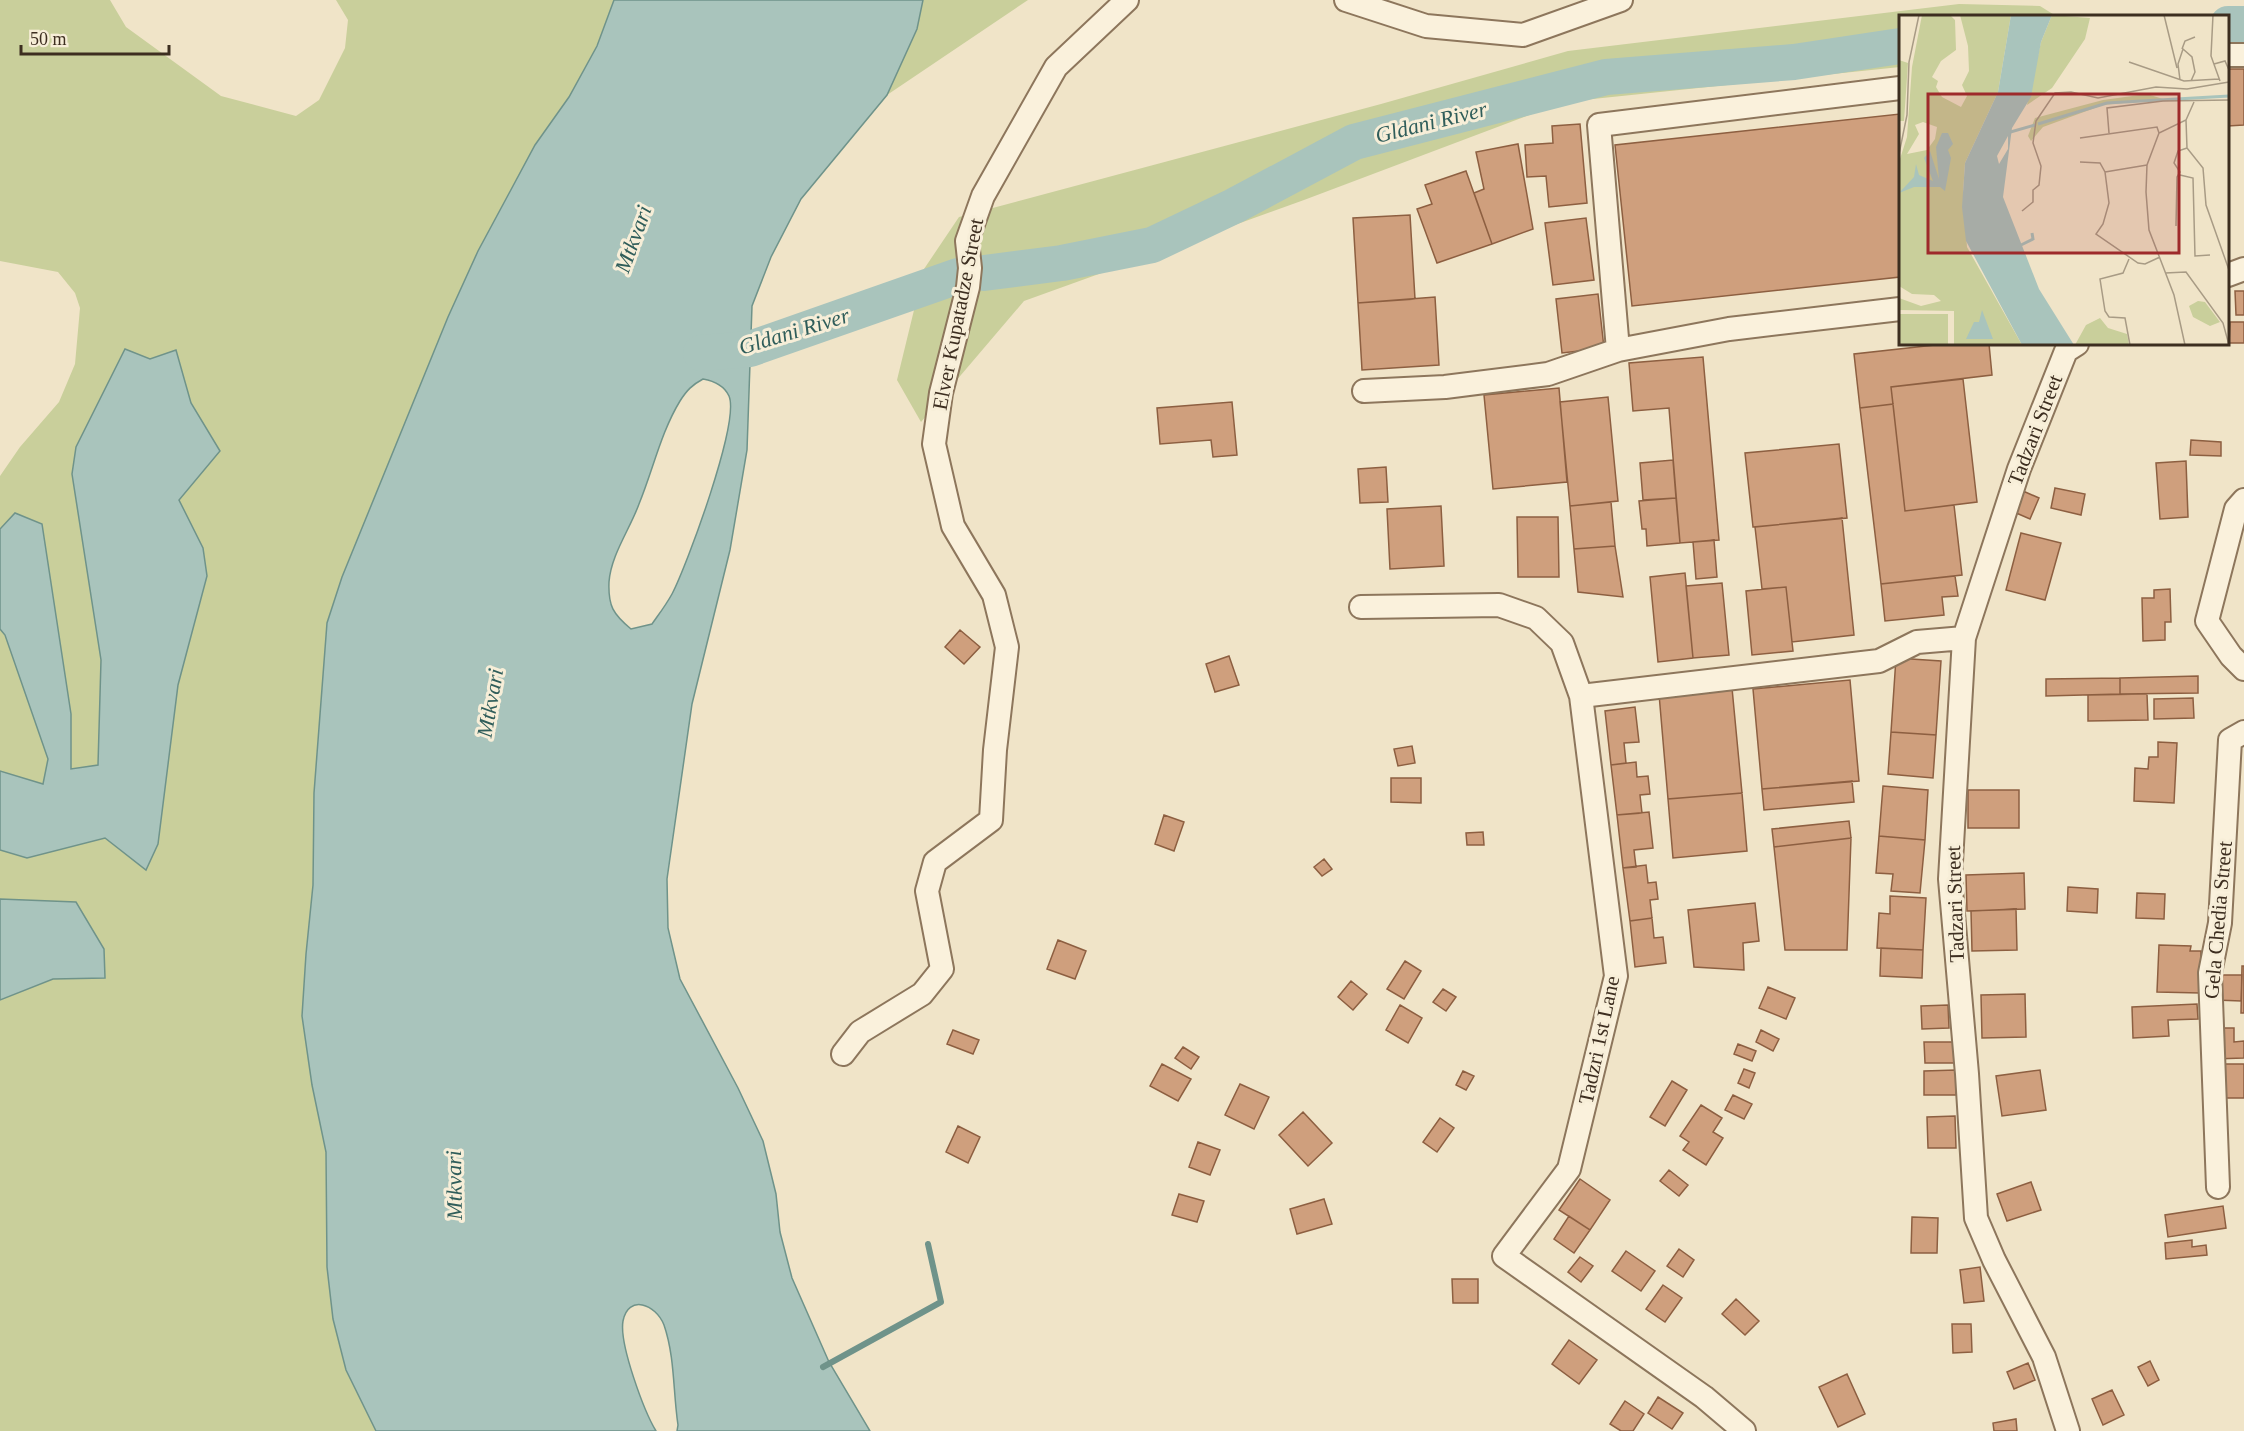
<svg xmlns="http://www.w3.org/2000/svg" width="2244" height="1431" font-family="'Times New Roman',serif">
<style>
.green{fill:#c9cf9b}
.water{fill:#a9c4bc;stroke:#6f938a;stroke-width:1.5;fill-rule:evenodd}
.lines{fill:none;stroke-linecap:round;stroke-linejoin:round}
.stream{stroke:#6f938a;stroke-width:6}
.river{stroke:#a9c4bc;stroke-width:36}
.building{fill:#cf9f7d;stroke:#8d5f41;stroke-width:1.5}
.minor-casing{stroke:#8d765c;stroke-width:26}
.minor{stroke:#faf1dc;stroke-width:22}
.labels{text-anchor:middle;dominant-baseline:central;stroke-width:6;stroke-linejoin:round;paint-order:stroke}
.street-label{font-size:21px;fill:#3d2e20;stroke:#f7eed8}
.water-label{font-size:22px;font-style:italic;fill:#2f5d5a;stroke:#f7eed8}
.inset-river{fill:none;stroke:#a9c4bc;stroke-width:3}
.inset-road{fill:none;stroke:#a89b85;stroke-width:1.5}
.view{fill:#9e2a2b;fill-opacity:0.15;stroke:#9e2a2b;stroke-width:3}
.inset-edge{fill:none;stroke:#3d2e20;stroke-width:3}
</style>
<rect width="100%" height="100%" fill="#f0e4c8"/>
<path class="green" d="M0,0H110L126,27L221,96L296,116L319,100L345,48L348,20L336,0H614L597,46L569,97L535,145L478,251L448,317L342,577L327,623L314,793L313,885L306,954L302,1016L312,1085L326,1152L327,1267L333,1319L346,1370L376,1431H0V476L20,447L59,402L75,364L80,308L75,293L58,272L0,261Z
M923,0H1028L887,95L917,29Z
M1959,4L2040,6L2056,16H1900V67L1564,102L1304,200L1024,301L921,422L897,380L924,269L959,217L1381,104L1568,51Z"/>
<path class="water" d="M614,0H923L917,29L887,95L801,199L771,257L752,306L747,450L730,550L692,704L667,879L668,928L680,979L738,1088L763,1141L776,1194L780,1232L792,1278L829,1362L870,1431H677L678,1425C673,1392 675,1357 664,1325C656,1304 628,1294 623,1321C619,1344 644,1411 656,1431H376L346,1370L333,1319L327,1267L326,1152L312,1085L302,1016L306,954L313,885L314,793L327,623L342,577L448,317L478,251L535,145L569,97L597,46ZM703,379C714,381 724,385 729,396C740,422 687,565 672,594C666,605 659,614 652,624L631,629C613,614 608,606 609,582C611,555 630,529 639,504C653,470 661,432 680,401C687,390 692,385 703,379Z
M125,349L150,359L176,350L191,403L220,451L179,500L203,548L207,576L178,685L158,844L146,870L105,838L27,858L0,850V771L43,784L48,759L5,635L0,629V529L15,513L42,524L71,714V769L98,765L101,660L72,474L76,447Z
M0,899L76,902L104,949L105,978L53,979L0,1000Z"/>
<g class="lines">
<path class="stream" d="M823,1367L941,1302L928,1244"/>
<path class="river" d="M2228,24H2244
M984,273L1062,263L1152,245L1234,206L1354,142L1606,77L1794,62L1900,46
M701,353L750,349L958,276"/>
</g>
<path class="building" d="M2228,69H2244V125L2228,126Z
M1900,114V277L1632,306L1615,145Z
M1580,124L1587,203L1549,207L1546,176L1527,177L1525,145L1553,143L1552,126Z
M1518,144L1533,229L1492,244L1474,193L1484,189L1476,152Z
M1466,171L1492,244L1437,263L1417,209L1432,204L1425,185Z
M1410,215L1415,299L1358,303L1353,218Z
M1586,218L1594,280L1553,285L1545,223Z
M2235,291H2244V315H2236Z
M1598,294L1604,348L1562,353L1556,299Z
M1435,297L1439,365L1362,370L1358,303Z
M2230,322H2244V343H2229Z
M1944,344H1989L1992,375L1891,387L1893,404L1860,408L1854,354Z
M1703,357L1719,540L1680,543L1669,408L1633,411L1629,363Z
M1963,379L1977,502L1905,511L1891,387Z
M1559,388L1567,482L1493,489L1484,395Z
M1608,397L1618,501L1570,506L1560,402Z
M1232,402L1237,455L1213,457L1211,440L1160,444L1157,408Z
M1893,404L1905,511L1954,505L1962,575L1881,584L1860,408Z
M2191,440L2221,442V456L2190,455Z
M1839,444L1847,518L1753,527L1745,453Z
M1673,460L1676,498L1643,500L1640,463Z
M2186,461L2188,517L2160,519L2156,463Z
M1386,467L1388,502L1360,503L1358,469Z
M2055,488L2085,494L2081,515L2051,508Z
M2023,491L2039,498L2030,519L2014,512Z
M1676,498L1680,543L1647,546L1646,529H1642L1639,501Z
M1611,502L1615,546L1574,549L1570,506Z
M1441,506L1444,566L1390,569L1387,509Z
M1517,517H1558L1559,577H1518Z
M1842,518L1854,635L1792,642L1786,587L1762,589L1755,527Z
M2021,533L2061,543L2045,600L2006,590Z
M1714,540L1717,577L1696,579L1693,542Z
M1615,546L1623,597L1578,592L1574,549Z
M1685,573L1693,658L1658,662L1650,577Z
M1955,576L1958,596L1942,597L1944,615L1885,621L1881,584Z
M1722,583L1729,655L1693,658L1686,586Z
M1786,587L1793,651L1752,655L1746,591Z
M2170,589L2171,622H2165V640L2143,641L2142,598H2154V590Z
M960,630L980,647L964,664L945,647Z
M1229,656L1239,685L1215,692L1206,664Z
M1896,658L1941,661L1936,735L1891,732Z
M2198,676V693L2120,694V678Z
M2120,678V694L2046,696V679Z
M1850,680L1859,781L1762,789L1753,689Z
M1732,688L1742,793L1668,799L1659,694Z
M2147,694L2148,720L2088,721V695Z
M2193,698L2194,718L2154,719V699Z
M1635,707L1639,742L1624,743L1626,763L1611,765L1605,711Z
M1891,732L1936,735L1933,778L1888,774Z
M2158,742L2177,743L2174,803L2134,801L2135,768L2148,769L2149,757H2158Z
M1412,746L1415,763L1398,766L1394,749Z
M1636,762L1637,777L1648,776L1650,794L1640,795L1642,813L1617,815L1611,765Z
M1391,778H1421V803L1391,802Z
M1852,781L1854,802L1764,810L1762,789Z
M1883,786L1928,790L1925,840L1879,836Z
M1968,790H2019V828H1968Z
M1742,793L1747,851L1673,858L1668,799Z
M1649,812L1653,848L1634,850L1636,867L1623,868L1617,815Z
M1164,815L1184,822L1174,851L1155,844Z
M1849,821L1851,838L1774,847L1772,829Z
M1483,832L1484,845H1467L1466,833Z
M1879,836L1925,840L1920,893L1891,891L1893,874L1876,873Z
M1851,838L1847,950H1785L1774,847Z
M1324,859L1332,869L1322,876L1314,867Z
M1646,865L1648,883L1656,882L1658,899L1650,900L1652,918L1630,921L1623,868Z
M2024,873L2025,909L1967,911L1966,875Z
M2068,887L2098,889L2097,913L2067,911Z
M2137,893L2165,894L2164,919L2136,918Z
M1890,896L1926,898L1923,950L1877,948L1879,913L1890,914Z
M1755,903L1759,941L1743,943L1744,970L1694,967L1688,910Z
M2016,909L2017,950L1972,951L1971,911Z
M1652,918L1654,938L1663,937L1666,963L1635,967L1630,921Z
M1058,940L1086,951L1075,979L1047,969Z
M2159,945L2191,946L2190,951H2201L2200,993L2157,992Z
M1881,948L1923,950L1922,978L1880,976Z
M1405,961L1421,971L1404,999L1387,989Z
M2242,966H2244V1013H2241Z
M2217,975H2242L2241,1001L2216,1000Z
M1351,981L1367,994L1353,1010L1338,997Z
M1768,987L1795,998L1786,1019L1759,1008Z
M1443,989L1456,997L1446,1011L1433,1002Z
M2025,994L2026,1037L1982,1038L1981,995Z
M2197,1004L2198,1019L2168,1020L2169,1036L2133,1038L2132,1007Z
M1400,1005L1422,1018L1408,1043L1386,1030Z
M1948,1005L1949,1028L1922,1029L1921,1006Z
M2214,1028H2234V1042L2244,1041V1058L2214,1059Z
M953,1030L979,1040L973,1054L947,1044Z
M1761,1030L1779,1039L1773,1051L1756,1042Z
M1924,1042H1954V1063H1925Z
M1738,1044L1756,1051L1752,1061L1734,1054Z
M1183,1047L1199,1057L1191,1069L1175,1058Z
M1162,1064L1191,1079L1178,1101L1150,1086Z
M2218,1064H2244V1098H2219Z
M1744,1069L1755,1073L1749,1088L1738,1083Z
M1956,1070V1095H1924V1071Z
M2040,1070L2046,1110L2002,1116L1996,1076Z
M1463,1071L1474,1076L1466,1090L1456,1085Z
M1672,1081L1687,1090L1665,1126L1650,1117Z
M1240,1084L1269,1097L1254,1129L1225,1115Z
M1733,1095L1752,1104L1744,1119L1725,1110Z
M1701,1105L1722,1118L1713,1132L1723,1138L1706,1165L1683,1150L1689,1142L1680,1136Z
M1303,1112L1332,1143L1308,1166L1279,1135Z
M1955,1116L1956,1148H1928L1927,1117Z
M1440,1118L1454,1128L1437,1152L1423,1142Z
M958,1126L980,1137L968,1163L946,1152Z
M1198,1142L1220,1150L1210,1175L1189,1167Z
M1669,1170L1688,1185L1679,1196L1660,1181Z
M1580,1179L1610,1200L1590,1230L1559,1210Z
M2031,1182L2041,1210L2007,1221L1997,1194Z
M1179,1194L1204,1201L1197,1222L1172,1215Z
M1324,1199L1332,1224L1297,1234L1290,1209Z
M2223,1206L2226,1228L2168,1237L2165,1215Z
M1569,1216L1590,1230L1574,1253L1554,1239Z
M1912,1217L1938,1218L1937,1253H1911Z
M2192,1240V1247L2206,1245L2207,1255L2166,1259L2165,1243Z
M1679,1249L1694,1260L1683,1277L1667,1266Z
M1626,1251L1655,1271L1641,1291L1612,1271Z
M1580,1257L1593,1266L1581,1282L1568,1272Z
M1980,1267L1984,1301L1964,1303L1960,1270Z
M1452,1279H1478V1303H1453Z
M1663,1285L1682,1298L1665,1322L1646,1309Z
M1736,1299L1759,1321L1745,1335L1722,1314Z
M1952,1324H1971L1972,1352L1953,1353Z
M1569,1340L1597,1360L1579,1384L1552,1364Z
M2150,1361L2159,1380L2148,1386L2138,1367Z
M2028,1363L2035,1380L2014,1389L2007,1372Z
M1847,1374L1865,1414L1838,1427L1819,1387Z
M2112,1390L2124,1415L2103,1425L2092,1399Z
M1658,1397L1683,1413L1672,1429L1648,1413Z
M1625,1401L1644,1414L1633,1431H1621L1610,1424Z
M2016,1419L2017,1431H1994L1993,1423Z"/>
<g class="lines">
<defs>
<path id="minor" d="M1346,0L1426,26L1523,35L1621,0
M2228,55H2244
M2228,275L2244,269
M1618,350L1599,125L1900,88
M1364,391L1445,387L1548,374L1618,350L1729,329L1900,309
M2244,500L2236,509L2207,621L2231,656L2244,669
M1361,607L1499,605L1536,618L1562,643L1581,696L1616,976L1569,1169L1504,1256L1704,1397L1744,1431
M1581,696L1879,661L1917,642L1964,638
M843,1054L860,1032L922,994L942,969L927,891L935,862L991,820L995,750L1007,647L994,595L953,526L934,444L941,393L968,287L970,268L967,241L983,196L1056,67L1127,0
M2218,1187L2210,973L2220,923L2230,740L2244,732
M2068,1431L2044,1357L1994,1260L1976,1218L1967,1074L1950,879L1964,638L2019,469L2066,351L2077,344"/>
</defs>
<use href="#minor" class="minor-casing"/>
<use href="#minor" class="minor"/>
</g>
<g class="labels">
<g class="street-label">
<text transform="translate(958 314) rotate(-79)">Elver Kupatadze Street</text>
<text transform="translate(2035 430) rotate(-69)">Tadzari Street</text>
<text transform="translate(1955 904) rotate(-92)">Tadzari Street</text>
<text transform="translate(2218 920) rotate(-85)">Gela Chedia Street</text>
<text transform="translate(1599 1040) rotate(-78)">Tadzri 1st Lane</text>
</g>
<g class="water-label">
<text transform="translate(1431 122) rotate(-14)">Gldani River</text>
<text transform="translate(633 239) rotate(-70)">Mtkvari</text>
<text transform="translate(794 331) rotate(-17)">Gldani River</text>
<text transform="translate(490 703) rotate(-80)">Mtkvari</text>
<text transform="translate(454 1185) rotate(-91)">Mtkvari</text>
</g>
</g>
<g transform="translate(1899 15)">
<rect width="330" height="330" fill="#f0e4c8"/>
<path d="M23,0H51L56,5L57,35L42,46L33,62L39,66L37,72L43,82L62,92L68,81L63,70L70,56L69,31L61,0H112L99,77L66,148L64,178L68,232L123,330H55V296L0,295V283L22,291L42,286L35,280L13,279L0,271V147L8,122L13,52ZM24,107L38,112L36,124L28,135L8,139L20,119L16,110ZM153,0L191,3L186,24L153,73L128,90L142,27ZM0,45L9,48L5,106H0ZM248,79L264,84L204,90L144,112L132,126L129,121L136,103L204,85ZM299,286L306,287L321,307L311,311L294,302L290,291ZM0,299H49V330H0ZM201,303L209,313L228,319L230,330H176L187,310Z" fill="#c9cf9b" fill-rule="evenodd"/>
<path d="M112,0H153L142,27L132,82L113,113L104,182L140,274L175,330H123L67,226L63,192L66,148L99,77ZM109,121V134L100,149L98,141ZM43,118H49L54,129L49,135L52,143L46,176L41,172H15L0,178L15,162L17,149L20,160L34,166L25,143L31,136L40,164L37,132ZM83,295L94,324H67L75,307H80Z" fill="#a9c4bc" fill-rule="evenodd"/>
<path class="inset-river" d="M139,109L208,88L330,81M108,118L136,110M122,230L134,224L133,218"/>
<path class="inset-road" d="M265,0L278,53M314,0L312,41L321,66M283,34L286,26L296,22M230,47L285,66L320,64M315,49L326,46L330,55M281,65L279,49L284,34L293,42L296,57L292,66M287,105L288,133L304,153L307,190L330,255M210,118L208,93L264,86L330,85M181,123L258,112L260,118M0,139L8,100L10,47L20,0M181,147L201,148L206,157L210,188L204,209L197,219L239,248L246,249L261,242M206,157L248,150M281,160L294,163L296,241L311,240M123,196L134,187V175L140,170L142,151L134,128L137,106L156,78L172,77L199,83L257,72L288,74L330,67M277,211L278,162L281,157L275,148L279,136L288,133M230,244L224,258L201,264L206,296L210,302L226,303L231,330M266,258L287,257L324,308L330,330M286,330L275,280L250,215L247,177L248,150L260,118L287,105L295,87"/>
<path class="view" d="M29,79H280V238H29Z"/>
<rect width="330" height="330" class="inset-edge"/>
</g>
<path d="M21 45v9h148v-9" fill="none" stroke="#3d2e20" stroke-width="3"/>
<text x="30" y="45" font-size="18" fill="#3d2e20" stroke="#f7eed8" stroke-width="4.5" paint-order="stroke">50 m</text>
</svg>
